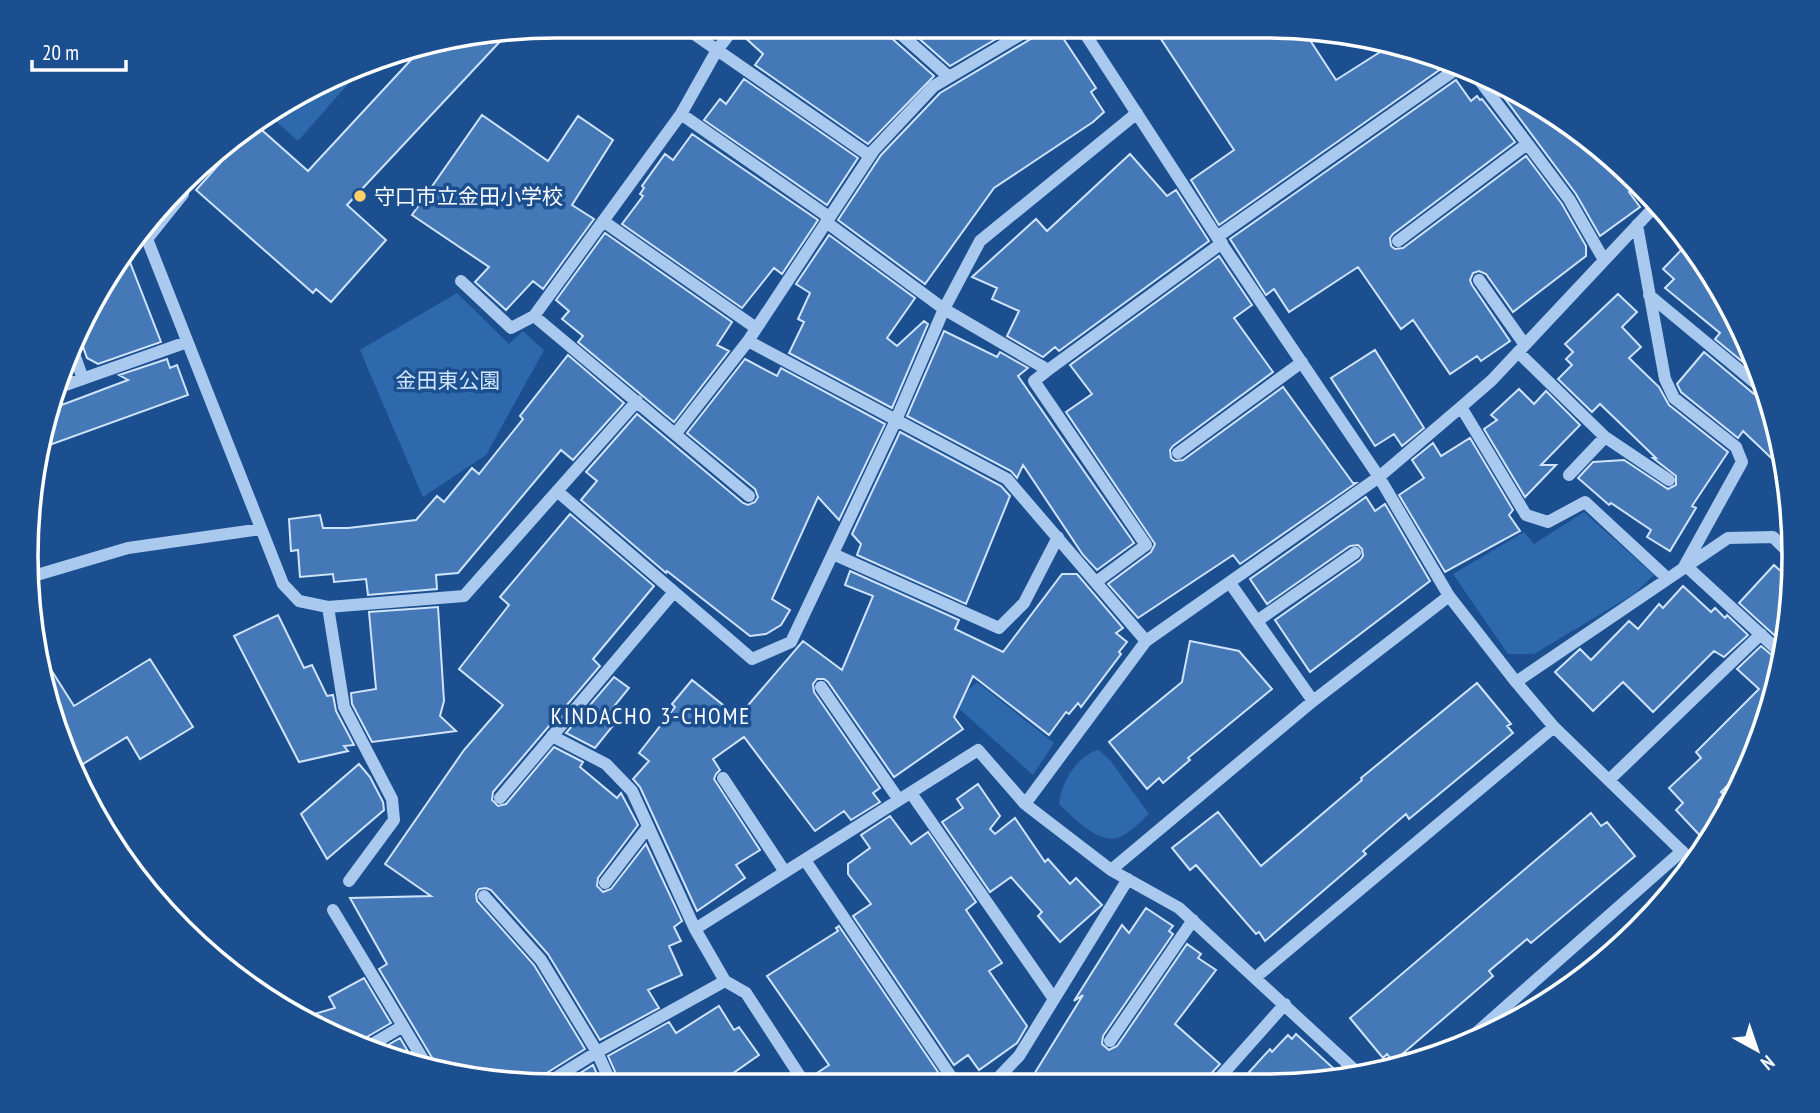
<svg xmlns="http://www.w3.org/2000/svg" width="1820" height="1113" font-family="'PT Sans Narrow','Noto Sans JP',sans-serif">
<style>
.green{fill:#2e69ad}
.building{fill:#4478b7;stroke:#cfe3fa;stroke-width:2}
.lines{fill:none;stroke-linecap:round;stroke-linejoin:round}
.minor{stroke:#a9c9ee;stroke-width:12}
.poi-dot{fill:#ffd166;stroke:#1b4f8f;stroke-width:2.5}
.labels{text-anchor:middle;dominant-baseline:central;stroke-width:7;stroke-linejoin:round;paint-order:stroke}
.poi-label{font-size:21px;fill:#fff;stroke:#1b4f8f;text-anchor:start}
.park-label{font-size:21px;fill:#cfe3fa;stroke:#1b4f8f}
.neighbourhood-label{font-size:23px;letter-spacing:2px;fill:#fff;stroke:#1b4f8f}
.rim{fill:none;stroke:#fff;stroke-width:3.5}
</style>
<rect width="100%" height="100%" fill="#1b4f8f"/>
<path class="green" d="M364,66L298,141L270,116Z
M457,293L509,344L523,331L544,350L486,455L423,497L360,350Z
M1584,512L1654,575L1634,594L1534,654H1508L1453,574L1524,532L1534,544Z
M977,682L1054,743L1033,775L954,704Z
M1099,750L1110,760L1149,814C1141,821 1133,830 1124,835C1102,849 1074,818 1059,804C1061,783 1078,754 1099,750Z"/>
<path class="building" d="M744,27L885,28L888,35L934,76L868,144L755,65L763,54L741,34Z
M907,28H912L1013,29L950,66Z
M1039,29H1057L1096,88L1091,92L1104,112L1093,122L994,188L925,284L838,220L881,155L940,93L1034,37Z
M1155,30L1304,31L1336,80L1388,47L1440,60L1445,66L1219,225L1191,180L1234,150Z
M507,34L347,205L386,240L331,302L316,289L313,293L196,190L255,124L308,171L422,48Z
M744,79L858,158L827,205L704,120L720,99L726,104Z
M1456,80L1471,101L1477,96L1480,100L1482,99L1515,142L1393,234L1390,238L1391,246L1395,249L1403,248L1526,156L1562,204L1586,246V256L1513,312L1486,274L1479,271L1473,273L1470,280L1472,285L1510,341L1481,361L1477,356L1450,374L1413,320L1401,329L1358,267L1289,312L1274,289L1266,295L1230,239Z
M1500,86L1586,136L1639,185L1629,192L1640,207L1600,236L1576,194L1497,88Z
M482,115L548,161L578,116L613,140L572,205L594,219L543,289L533,281L506,310L475,282L489,267L412,215Z
M692,134L818,220L782,274L774,268L742,308L622,224L643,196L640,194L644,188L642,186L665,154L673,160Z
M1130,154L1167,196L1176,190L1209,241L1059,351L1055,347L1043,357L1007,336L1019,311L992,299L997,288L972,277L1036,219L1047,231Z
M605,233L732,322L717,345L729,351L674,422L578,342L583,336L562,319L569,311L556,300Z
M829,235L915,298L887,338L897,346L924,321L928,324L892,408L789,353L804,322L798,319L810,293L796,284Z
M1688,243L1723,291L1761,377L1715,339L1720,333L1665,288L1674,279L1663,269Z
M126,252L161,342L98,364L87,358L80,338Z
M1219,256L1252,305L1234,318L1273,372L1173,446L1170,450L1171,458L1175,461L1183,460L1283,387L1353,483H1356L1240,564L1233,555L1138,618L1108,584L1151,552L1155,544L1066,412L1092,394L1070,365Z
M1618,294L1637,312L1622,327L1641,347L1629,358L1659,387L1669,405L1728,452L1692,506L1696,508L1670,551L1647,537L1651,530L1611,503L1609,505L1578,478L1593,462L1624,460L1668,489L1676,485V476L1653,458H1656L1600,404L1592,412L1558,379L1572,365L1566,359L1573,352L1565,344Z
M944,331L997,357L1000,352L1028,368L1018,376L1134,543L1097,570L1083,555L1023,465L1017,478L1011,471L907,416Z
M1375,350L1424,428L1402,446L1394,434L1375,446L1331,378Z
M1704,352L1754,394L1762,395L1767,392L1786,472L1743,431L1738,438L1681,392L1677,384Z
M568,355L624,403L573,460L561,450L458,573L436,575L437,589L368,595L366,579L334,582L333,574L300,577L298,550L291,551L289,519L320,515L323,528H348L416,520L437,496L444,502L472,468L479,474L523,419L520,416Z
M167,359L170,368L177,365L188,395L44,447L51,409L128,380L119,375Z
M745,359L777,376L781,368L885,424L839,520L818,497L772,599L790,610L781,625L766,634L750,636L667,571L666,573L581,500L597,481L586,472L637,414L743,503L748,505L755,502L758,497L755,489L687,433Z
M1519,389L1534,404L1546,391L1580,425L1541,465H1556L1525,497L1484,429L1497,420L1491,415Z
M900,432L1001,486L1010,496L966,604L857,555L861,544L852,534Z
M1470,438L1513,510L1509,515L1520,531L1445,572L1399,495L1424,478L1412,460L1433,443L1441,456Z
M1366,497L1375,511L1385,504L1430,581L1310,672L1275,620L1360,560L1363,556L1362,549L1358,545L1350,546L1267,604L1250,579Z
M570,514L654,586L593,659L600,666L493,792L492,800L498,806L506,804L554,747L583,762L580,767L617,798L621,793L638,825L598,878L597,886L603,892L611,889L646,844L682,921L674,927L681,941L669,946L682,975L648,990L659,1008L600,1040L548,954L491,890L486,888L479,889L476,894L477,901L534,965L585,1049L542,1076L538,1082H488L435,1068L434,1061L379,969L387,964L350,898L431,896L385,864L464,750L503,705L459,669L509,605L500,597Z
M1774,565L1792,581L1784,644L1739,603Z
M850,571L959,620L955,629L1003,652L1062,574H1077L1123,628L1116,633L1127,642L1119,652L1121,654L1081,707L1078,703L1069,714L1066,712L1049,735L973,676L954,717L963,729L894,777L828,682L824,679H817L813,684L814,692L880,788L873,793L880,802L851,820L844,811L815,831L744,737L713,759L720,770L716,774L714,779L760,850L736,865L745,878L697,911L640,787L633,779L649,761L639,753L675,707L672,704L692,680L738,717L803,641L842,670L873,596L845,585Z
M1683,586L1711,612L1715,608L1725,618L1727,615L1748,635L1724,657L1714,651L1653,712L1623,682L1593,711L1555,672L1580,649L1591,660L1629,621L1638,629L1659,604L1663,608Z
M438,607L444,701L440,716L456,731L372,742L352,704L351,693L376,689L369,612Z
M278,615L304,668L312,665L327,696L333,695L336,711L354,745L344,746L348,751L299,762L234,636Z
M1190,641L1239,651L1272,689L1188,758L1190,760L1163,783L1159,778L1147,789L1109,742L1182,682Z
M1761,646L1781,663L1776,693L1749,764L1721,792L1724,795L1719,800L1728,809L1707,843L1676,810L1683,803L1669,788L1701,758L1696,752L1759,689L1737,669Z
M43,657L74,706L150,659L193,727L140,759L127,737L78,767L54,727Z
M614,677L629,688L607,715L616,722L595,748L566,733Z
M1477,683L1511,724L1507,726L1513,733L1409,819L1406,814L1363,851L1366,854L1265,941L1259,932L1256,934L1196,865L1190,870L1172,848L1218,812L1261,866L1362,780L1361,778Z
M359,764L370,777L383,802L384,810L327,859L301,814Z
M978,784L1000,816L990,829L995,834L1015,818L1045,862L1048,859L1070,884L1076,878L1102,905L1060,942L1038,916L1042,912L1011,877L990,892L942,822L963,808L957,799Z
M1591,813L1601,826L1607,822L1635,856L1531,943L1527,939L1489,971L1493,976L1393,1062L1387,1054L1383,1058L1350,1018Z
M890,816L911,844L928,832L976,902L966,910L1002,963L989,971L1027,1026L1017,1043L979,1070L968,1055L954,1065L853,916L871,904L848,874V864L870,848L861,835Z
M1146,908L1173,926L1169,931L1173,934L1103,1036L1102,1044L1109,1050L1117,1046L1187,944L1201,954L1198,958L1216,970L1175,1024L1220,1064L1206,1079L1204,1085L1028,1084L1083,995L1074,1001L1122,925L1129,933Z
M839,926L940,1075L927,1084H814L811,1077L829,1065L767,976L838,931L836,928Z
M364,978L391,1023L360,1041L356,1047L304,1017L335,1008L329,997Z
M719,1006L734,1030L739,1027L759,1055L719,1083H620L608,1056L669,1022L676,1033Z
M1296,1034L1344,1078L1299,1086L1224,1085L1233,1076L1240,1082L1270,1049L1272,1052L1288,1035L1292,1039Z
M400,1038L415,1063L376,1052Z
M593,1065L601,1083H564Z"/>
<g class="lines">
<path class="minor" d="M684,27L870,156
M735,27L717,50L681,114L534,316L749,496
M894,28L949,77
M1082,29L1217,237L1379,477L1449,596L1516,682L1554,727L1694,863
M1471,69L1569,199L1604,260
M681,114L829,217
M179,190L183,194L147,239L283,584L299,601L328,607L344,707L392,799L394,820L349,881
M603,221L756,328
M826,222L944,309L1048,370L1222,243
M1637,225L1665,379L1674,398L1736,447L1742,462L1685,565L1782,654
M1217,237L1462,65
M1398,241L1527,144
M1479,280L1525,345
M461,281L511,328L534,316
M1649,295L1760,387
M748,341L1007,479L1146,641
M73,351L83,379
M1518,352L1605,437L1669,480
M1048,370L1034,381L1146,545L1096,582
M54,389L187,342
M1461,407L1526,515L1548,522L1585,502L1667,578
M676,433L748,341L874,150L934,86L1030,29
M1178,453L1302,362
M1569,475L1605,437
M557,491L752,659L791,642L896,420L944,309L980,241L1137,113
M833,554L999,628L1024,603L1058,537
M30,577L128,548L261,529
M1230,583L1313,701L1449,596
M328,607L464,596L637,401
M1257,621L1355,553
M1516,682L1728,538L1773,537L1791,555
M821,687L899,800
M723,778L785,872
M1609,780L1761,634
M911,793L1054,999
M500,798L674,592
M805,860L956,1084
M1111,870L1313,701
M605,883L648,827
M484,896L541,960L597,1052L611,1083
M333,910L427,1066
M695,929L978,750L1025,804
M1256,977L1554,727
M725,981L746,993L805,1084
M1110,1041L1193,920
M1467,1041L1682,851
M364,1049L403,1026
M1360,1075L1179,908L1111,870L1025,804L1146,641L1379,477L1461,407L1492,380L1658,203
M547,1083L597,1052L725,981L695,929L632,791L606,764L552,736
M988,1084L997,1079L1019,1056L1128,879
M1213,1085L1285,1004"/>
</g>
<circle class="poi-dot" cx="360" cy="196" r="7"/>
<g class="labels">
<g class="poi-label">
<text x="374" y="196">守口市立金田小学校</text>
</g>
<g class="park-label">
<text x="448" y="380">金田東公園</text>
</g>
<g class="neighbourhood-label">
<text x="651" y="715">KINDACHO 3-CHOME</text>
</g>
</g>
<path d="M0 0H1820V1113H0ZM556 38H1264A518 518 0 0 1 1782 556V556A518 518 0 0 1 1264 1074H556A518 518 0 0 1 38 556V556A518 518 0 0 1 556 38Z" fill="#1b4f8f" fill-rule="evenodd"/>
<path class="rim" d="M556 38H1264A518 518 0 0 1 1782 556V556A518 518 0 0 1 1264 1074H556A518 518 0 0 1 38 556V556A518 518 0 0 1 556 38Z"/>
<g transform="translate(1757 1050) rotate(140)" stroke="#1b4f8f" stroke-width="5" paint-order="stroke">
<path d="M0-5L12 26L0 18L-12 26Z" fill="#ffffff"/>
<text y="-10" font-size="19" font-weight="bold" text-anchor="middle" fill="#ffffff">N</text>
</g>
<path d="M32 60v10h94v-10" fill="none" stroke="#ffffff" stroke-width="3.5"/>
<text x="42" y="60" font-size="21" fill="#ffffff" stroke="#1b4f8f" stroke-width="5" paint-order="stroke">20 m</text>
</svg>
